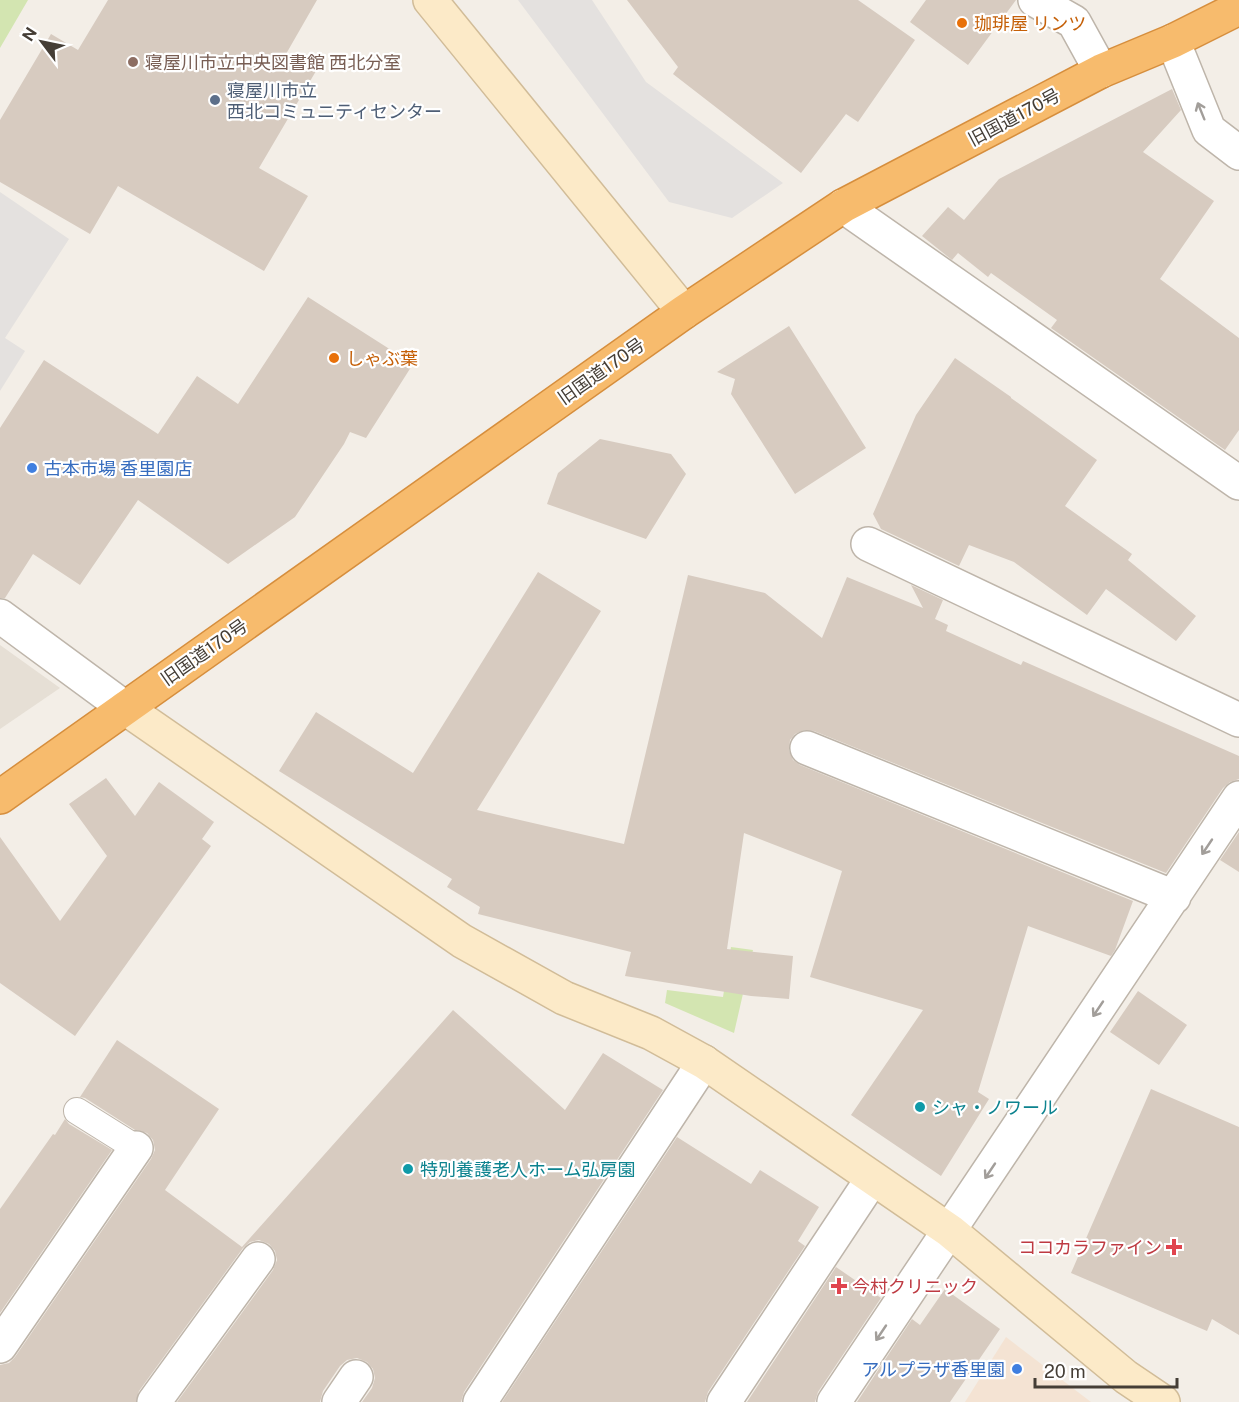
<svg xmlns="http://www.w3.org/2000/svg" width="1239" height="1402" font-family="'Public Sans','Noto Sans JP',sans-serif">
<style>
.residential{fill:#e6dfd5}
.commercial{fill:#f4e3d3}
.green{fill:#d3e5b1}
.parking{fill:#e4e1df}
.building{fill:#d7cbc0}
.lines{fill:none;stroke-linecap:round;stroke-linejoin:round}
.lane-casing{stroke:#beb5aa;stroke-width:28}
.street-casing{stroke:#beb5aa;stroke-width:36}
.secondary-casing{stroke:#d1bc98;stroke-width:36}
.highway-casing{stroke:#d68e3d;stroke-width:36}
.lane{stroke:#fff;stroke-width:26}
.street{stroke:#fff;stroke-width:33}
.secondary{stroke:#fceac8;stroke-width:33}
.highway{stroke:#f7bb6d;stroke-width:33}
.oneway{stroke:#a29e9a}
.food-dot{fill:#e8710a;stroke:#fff;stroke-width:2}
.education-dot{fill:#8d6e63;stroke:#fff;stroke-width:2}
.service-dot{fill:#5c6f8a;stroke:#fff;stroke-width:2}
.shop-dot{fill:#3f7fe0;stroke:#fff;stroke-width:2}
.culture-dot{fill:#0f9aa8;stroke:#fff;stroke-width:2}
.health-dot{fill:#e0444e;stroke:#fff;stroke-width:2}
.labels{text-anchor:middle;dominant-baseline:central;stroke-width:4.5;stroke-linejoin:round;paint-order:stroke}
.food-label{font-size:18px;fill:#c56008;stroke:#fff;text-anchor:start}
.education-label{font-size:18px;fill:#785e54;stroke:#fff;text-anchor:start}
.service-label{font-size:18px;fill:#4e5e75;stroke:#fff;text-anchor:start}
.street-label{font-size:18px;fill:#453e36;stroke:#fff}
.shop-label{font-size:18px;fill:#366cbe;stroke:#fff;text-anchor:start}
.culture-label{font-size:18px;fill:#0d838f;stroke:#fff;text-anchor:start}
.health-label{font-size:18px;fill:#be3a42;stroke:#fff;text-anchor:end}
</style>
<rect width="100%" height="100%" fill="#f3eee7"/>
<path class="residential" d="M0,645L60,688L0,729Z"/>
<path class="commercial" d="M1006,1337L1091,1402H965Z"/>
<path class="green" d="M0,0H28L0,48Z
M731,947L753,950L734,1033L665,1003L667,990L723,997Z"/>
<path class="parking" d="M518,0H592L646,82L783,183L732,218L669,202Z
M0,192L69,239L5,338L25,351L0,391Z"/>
<path class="building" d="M108,0H317L286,54L316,71L259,168L308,196L264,271L118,186L90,234L0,182V120L51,34L78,50Z
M627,0H858L915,40L858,122L846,114L801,173L673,74L678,67Z
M926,0H1016L968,65L910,22Z
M1172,89L1181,110L1143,152L1214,201L1160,279L1239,338V430L1225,450L1051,328L1057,320L991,273L988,277L958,253L952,260L922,236L948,207L964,220L999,179Z
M308,297L413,364L366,438L350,432L344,444L295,517L228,564L138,500L80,585L33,554L5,598H0V428L44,360L158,434L197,376L238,404Z
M789,326L866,448L795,494L731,394L735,379L717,372Z
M955,358L1011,397V398L1097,460L1065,506L1132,554L1128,560L1196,616L1176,641L1106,589L1087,615L1014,562L969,545L959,566L881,529L873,514L916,415Z
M600,439L671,454L686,474L646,539L547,504L558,473Z
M538,572L601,611L477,810L624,844L688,575L765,593L822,638L847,577L923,608L911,585L943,600L935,619L948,625L946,631L1021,665L1023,661L1239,756V779L1230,782L1223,788L1166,873L814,731L804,730L795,734L790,740L789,751L793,760L800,765L1133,901L1115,950L1111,956L1028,926L978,1092L989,1099L941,1176L851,1115L923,1010L810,977L842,871L744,833L727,949L793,956L789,999L751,996L625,976L631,952L478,914L480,907L447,887L452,879L279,771L316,712L413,773Z
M106,778L135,816L159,782L214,822L202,839L211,846L75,1036L0,983V837L60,921L107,856L69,804Z
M1239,832V872L1220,860Z
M1138,991L1187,1025L1159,1065L1110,1032Z
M453,1010L565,1110L603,1053L663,1090L464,1392L461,1402H362L372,1388L375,1378L373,1369L367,1362L357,1358L347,1360L340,1366L323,1391L320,1402H177L273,1270L277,1260L275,1251L269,1244L259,1240L250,1242L243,1248L139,1391L136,1402H0V1365L9,1363L15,1357L151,1159L155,1150L153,1140L147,1133L135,1130L85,1098L80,1097L117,1040L219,1109L165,1190L242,1247Z
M1151,1089L1239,1127V1335L1212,1319L1207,1331L1071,1273Z
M65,1119L69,1124L112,1150L0,1313V1209L53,1134L55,1135Z
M677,1137L751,1184L760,1170L819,1207L798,1241L805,1246L708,1392L705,1402H502Z
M836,1267L881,1298L818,1392L815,1402H747Z
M945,1289L1000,1329L950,1402H857L912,1319L920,1325Z"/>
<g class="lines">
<defs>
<path id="lane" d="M77,1111L136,1148"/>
<path id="street" d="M1035,0L1074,22L1101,71
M1173,41L1209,130L1239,153
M843,206L1239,483
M868,544L1239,720
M0,616L125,708
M807,748L1174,897
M0,1346L136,1148
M154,1402L258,1259
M339,1402L356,1377
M480,1402L704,1062
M724,1402L872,1179
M834,1402L1239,798"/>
<path id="secondary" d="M430,0L684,312
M125,708L462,941L564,998L651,1033L704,1062L950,1231L1126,1377L1163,1402"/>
<path id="highway" d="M0,797L684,312L843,206L1101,71L1173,41L1239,8"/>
</defs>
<use href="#lane" class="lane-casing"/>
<use href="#street" class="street-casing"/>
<use href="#secondary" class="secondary-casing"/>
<use href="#highway" class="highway-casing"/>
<use href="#lane" class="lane"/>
<use href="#street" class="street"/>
<use href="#secondary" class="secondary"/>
<use href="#highway" class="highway"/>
</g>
<defs><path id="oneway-shaft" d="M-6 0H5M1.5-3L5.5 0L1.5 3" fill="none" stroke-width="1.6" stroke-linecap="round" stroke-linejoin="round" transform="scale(1.5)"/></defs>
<g class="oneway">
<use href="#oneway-shaft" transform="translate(1201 111) rotate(-112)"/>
<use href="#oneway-shaft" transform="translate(1207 847) rotate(124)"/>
<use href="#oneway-shaft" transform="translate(1098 1009) rotate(124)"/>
<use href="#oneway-shaft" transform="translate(990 1171) rotate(124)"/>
<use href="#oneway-shaft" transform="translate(881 1333) rotate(124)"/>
</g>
<g class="food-dot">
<circle cx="962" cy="23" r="6"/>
<circle cx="334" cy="358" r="6"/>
</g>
<circle class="education-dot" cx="133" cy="62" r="6"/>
<circle class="service-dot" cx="215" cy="100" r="6"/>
<g class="shop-dot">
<circle cx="32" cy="468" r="6"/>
<circle cx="1017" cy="1369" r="6"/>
</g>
<g class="culture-dot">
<circle cx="920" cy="1107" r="6"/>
<circle cx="408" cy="1169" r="6"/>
</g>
<g class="health-dot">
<path d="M1171 1238h6v6h6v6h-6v6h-6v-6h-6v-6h6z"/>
<path d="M836 1277h6v6h6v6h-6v6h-6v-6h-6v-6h6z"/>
</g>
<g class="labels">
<g class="food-label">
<text x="974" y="23">珈琲屋 リンツ</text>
<text x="346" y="358">しゃぶ葉</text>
</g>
<g class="education-label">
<text x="145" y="62">寝屋川市立中央図書館 西北分室</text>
</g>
<g class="service-label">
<text x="227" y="90">寝屋川市立<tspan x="227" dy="21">西北コミュニティセンター</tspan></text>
</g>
<g class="street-label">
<text transform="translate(1014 117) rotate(-28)">旧国道170号</text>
<text transform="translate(601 371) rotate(-35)">旧国道170号</text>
<text transform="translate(204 652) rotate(-35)">旧国道170号</text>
</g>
<g class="shop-label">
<text x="44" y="468">古本市場 香里園店</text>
<text x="1005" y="1369" text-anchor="end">アルプラザ香里園</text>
</g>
<g class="culture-label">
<text x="932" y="1107">シャ・ノワール</text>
<text x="420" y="1169">特別養護老人ホーム弘房園</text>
</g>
<g class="health-label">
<text x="1162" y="1247">ココカラファイン</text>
<text x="852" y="1286" text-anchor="start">今村クリニック</text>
</g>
</g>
<g transform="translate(42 42) rotate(302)" stroke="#ffffff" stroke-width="4.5" paint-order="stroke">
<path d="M0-4.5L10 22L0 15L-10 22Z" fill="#453e36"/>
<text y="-9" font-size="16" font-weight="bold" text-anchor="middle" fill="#453e36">N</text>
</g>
<path d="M1035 1378v9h142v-9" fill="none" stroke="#453e36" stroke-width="3"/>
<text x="1044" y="1378" font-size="18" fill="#453e36" stroke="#ffffff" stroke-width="4.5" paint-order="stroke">20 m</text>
</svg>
